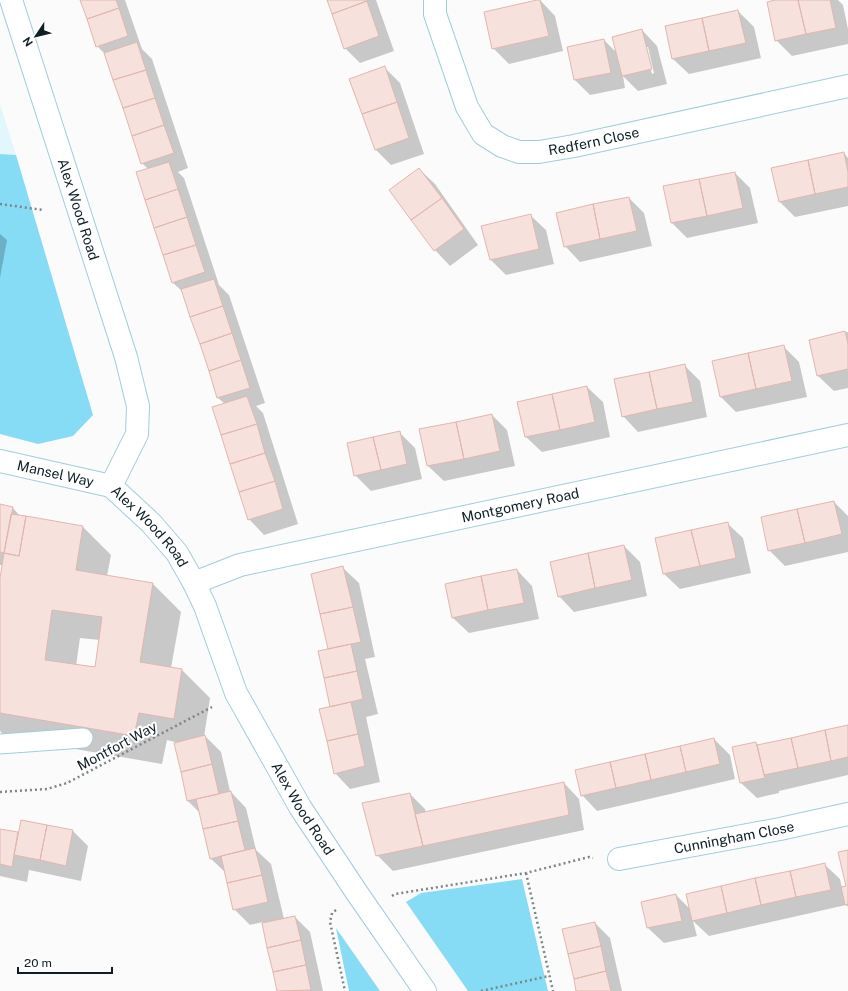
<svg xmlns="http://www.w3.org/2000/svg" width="848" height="991" font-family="'Public Sans',sans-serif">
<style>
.built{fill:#e1f6fd}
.green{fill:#86dcf5}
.shadow{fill:#0003;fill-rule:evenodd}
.building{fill:#f7e1dc;stroke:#e1b7ae;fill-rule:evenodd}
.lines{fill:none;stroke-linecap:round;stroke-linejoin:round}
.lane-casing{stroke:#a1cddb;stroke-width:21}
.street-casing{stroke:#a1cddb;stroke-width:24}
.path{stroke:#7c8588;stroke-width:2.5;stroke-dasharray:2 3;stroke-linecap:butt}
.lane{stroke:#fff;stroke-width:19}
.street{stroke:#fff;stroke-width:22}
.labels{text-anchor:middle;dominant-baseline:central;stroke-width:4;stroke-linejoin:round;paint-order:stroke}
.street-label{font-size:14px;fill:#0d1e24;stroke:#fff}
</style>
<rect width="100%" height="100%" fill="#fbfbfb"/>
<path class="built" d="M0,104L16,155L0,154Z"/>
<path class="green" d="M0,154L16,155L93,415L73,436L38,444L0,434Z
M522,879L548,991H468L406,902L421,893Z
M336,928L380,991H349Z"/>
<path class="shadow" d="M81,0H125L142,49L152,59L188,168L178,172L184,178L219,285L229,295L265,403L256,406L263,413L298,524L264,535L249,519L225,404L218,398L184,293L172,282L148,169L142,163L106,55L97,46Z
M328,0H376L394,51L360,63L345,48Z
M540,0L555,16L563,51L509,64L493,48Z
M780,0H838L843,5L848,29V44L792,56L776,40Z
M738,11L754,27L761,58L689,74L673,59Z
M642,30L657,46L667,84L638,91L623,76L625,88L590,95L575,80L604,40L617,53ZM645,47H648L654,73L652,74Z
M384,67L400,83L424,154L391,165L375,149Z
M844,153L848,158V206L795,217L780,202Z
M419,169L435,184L478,245L450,266L435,250Z
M735,173L750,188L758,223L687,238L671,222Z
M629,198L644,213L652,246L580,262L565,246Z
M530,215L546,230L554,264L506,275L491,260Z
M0,234L7,240L0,278Z
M848,332V388L834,391L818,376L810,340Z
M783,346L799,362L807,397L736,412L721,397Z
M684,365L700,381L707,417L638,432L623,416Z
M587,387L603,402L610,437L542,452L526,437L518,403Z
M492,415L507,430L515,466L444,481L428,466Z
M399,432L415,448L422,479L371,491L355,475Z
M834,502L848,516V552L785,566L769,550Z
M0,505L13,508L21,517L83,527L111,555L107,576L153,584L181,612L171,668L182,670L210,698L204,737L205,736L221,752L230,791L246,808L256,850L271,864L284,919L295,917L310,932L323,991H278L263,922L250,925L234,909L226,873L210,858L200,813L188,801L179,743L167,740L162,764L6,737L0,731V584L3,565H0ZM80,638L100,640L96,669L76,666Z
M727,523L743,538L751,573L680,589L664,574Z
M624,546L640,562L647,596L574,612L559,596Z
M343,568L359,583L375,657L365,659L378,714L366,717L380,782L350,789L335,773L329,650Z
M517,570L532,586L539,619L469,633L453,618Z
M848,726V775L779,791V793L757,798L741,783L756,743L759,746Z
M714,739L730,755L735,779L597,811L582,795Z
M564,783L579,799L584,830L393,871L377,855L410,794L425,809L426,813Z
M0,830L19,834L73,831L88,846L81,881L29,870L27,882L0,876Z
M848,851V907L846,905L709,936L693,921L697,936L664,943L648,928L642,903L676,895L691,910L824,864L840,879L842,888L847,887Z
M595,923L610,938L622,991H577Z"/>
<path class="building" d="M80,0H116L119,8L87,19Z
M327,0H367V1L332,14Z
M537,0H540L549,36L492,49L484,12Z
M775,0H798L806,34L775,41L767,2Z
M798,0H830L836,28L806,34Z
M367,1L379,36L344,49L332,14Z
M119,8L128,36L96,47L87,19Z
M738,10L746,43L709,51L702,18Z
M702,18L709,51L672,59L665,26Z
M642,29L652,69L622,76L612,37Z
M604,39L611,73L574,80L567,47Z
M137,42L146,70L113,80L104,53Z
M385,66L397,102L362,114L349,79Z
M146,70L155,98L123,108L113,80Z
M155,98L164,125L132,136L123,108Z
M397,102L409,138L375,150L362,114Z
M164,125L174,153L141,164L132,136Z
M844,152L848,172V187L815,194L808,160Z
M808,160L815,194L779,202L771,168Z
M169,162L178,189L145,200L136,172Z
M419,168L442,198L411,220L389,190Z
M735,172L743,208L707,216L699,179Z
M699,179L707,216L671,223L663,186Z
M178,189L187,217L154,228L145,200Z
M629,197L637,231L600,239L593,204Z
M442,198L464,229L434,251L411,220Z
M593,204L600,239L564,247L556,213Z
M531,214L539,249L490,260L481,226Z
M187,217L196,245L163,255L154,228Z
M196,245L205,272L172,283L163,255Z
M214,279L223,306L190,317L181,289Z
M223,306L232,333L200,344L190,317Z
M845,331L848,344V369L817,376L809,340Z
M232,333L241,360L209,371L200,344Z
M784,345L792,381L756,389L748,353Z
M748,353L756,389L720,397L712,361Z
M241,360L250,388L217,398L209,371Z
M685,364L693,402L657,409L649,372Z
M649,372L657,409L622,417L614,379Z
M587,386L595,422L560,430L552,394Z
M552,394L560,430L525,437L517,402Z
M247,396L257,424L221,435L212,407Z
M492,414L500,451L464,459L456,422Z
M456,422L464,459L427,466L419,429Z
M257,424L265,453L230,464L221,435Z
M400,431L407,464L381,470L373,437Z
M373,437L381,470L354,476L347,443Z
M265,453L275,481L239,492L230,464Z
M275,481L283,509L248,520L239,492Z
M834,501L842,534L805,543L797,509Z
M0,504L13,507L4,553L0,552Z
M797,509L805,543L768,551L761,517Z
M11,514L26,516L19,556L4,553Z
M26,516L83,526L76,570L153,583L140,662L182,669L174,719L139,713L134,736L0,713V578L4,553L19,556ZM52,610L102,617L95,667L45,660Z
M728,522L736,558L700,566L691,530Z
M691,530L700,566L663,574L655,538Z
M624,545L632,580L595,588L588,553Z
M588,553L595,588L558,597L550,562Z
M343,566L353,607L320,614L311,574Z
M517,569L524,603L488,610L481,576Z
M481,576L488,610L452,618L445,584Z
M353,607L361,642L328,649L320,614Z
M351,644L357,671L324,678L318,651Z
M357,671L363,699L330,707L324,678Z
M351,702L358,734L327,741L319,709Z
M848,725V757L831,761L825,730Z
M825,730L831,761L798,768L791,738Z
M358,734L365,766L334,774L327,741Z
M205,735L212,764L181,772L174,743Z
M714,738L720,764L686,772L680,746Z
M791,738L798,768L764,775L757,745Z
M756,742L765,778L740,783L732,747Z
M680,746L686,772L651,780L645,754Z
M645,754L651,780L616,788L610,762Z
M610,762L616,788L581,796L575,770Z
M212,764L219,794L187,801L181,772Z
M564,782L569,815L423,846L415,814Z
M231,791L238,821L203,829L196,799Z
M410,793L423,846L376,856L362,803Z
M21,820L47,825L40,860L14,855Z
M238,821L245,850L210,859L203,829Z
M47,825L73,830L66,866L40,860Z
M0,829L18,832L12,867L0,864Z
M255,848L262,875L227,883L221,856Z
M848,850V904L845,905L841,887L846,886L838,852Z
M825,863L831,890L796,897L790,871Z
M790,871L796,897L761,905L755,878Z
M262,875L268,902L233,910L227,883Z
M755,878L761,905L727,913L721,886Z
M721,886L727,913L692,921L686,894Z
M676,894L682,921L647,928L641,902Z
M295,916L301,940L267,948L262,923Z
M595,922L601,946L568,954L562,929Z
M301,940L306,965L273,972L267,948Z
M601,946L606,971L574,979L568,954Z
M306,965L311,990L277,991L273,972Z
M606,971L611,991H576L574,979Z"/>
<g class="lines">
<defs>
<path id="lane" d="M0,744L83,738"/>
<g id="street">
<path id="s1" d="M11,0L126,357L138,406L137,434L111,486"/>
<path id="s2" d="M435,0V14L467,107L483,134L502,146L519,152H539L574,146L848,86"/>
<path id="s3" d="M0,461L111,486"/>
<path id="s4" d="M111,486L151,523L177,553L194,583L205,606L236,693L300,807L357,893L425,991"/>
<path id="s5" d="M194,583L240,565L848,435"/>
<path id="s6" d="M619,859L780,829L848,814"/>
</g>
</defs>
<use href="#lane" class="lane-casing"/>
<use href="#street" class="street-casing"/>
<path class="path" d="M0,204L43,210
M0,792L47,789L67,783L212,707
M526,873L553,991
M392,896L395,894L526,873L589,857L593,858
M336,910L332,913L330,922L345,991
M481,991L549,976"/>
<use href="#lane" class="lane"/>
<use href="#street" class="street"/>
</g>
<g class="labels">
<g class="street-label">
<text stroke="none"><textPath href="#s2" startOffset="260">Redfern Close</textPath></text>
<text stroke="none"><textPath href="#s1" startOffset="220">Alex Wood Road</textPath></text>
<text stroke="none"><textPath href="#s3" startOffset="57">Mansel Way</textPath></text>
<text stroke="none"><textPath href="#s5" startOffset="336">Montgomery Road</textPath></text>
<text stroke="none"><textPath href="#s4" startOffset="56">Alex Wood Road</textPath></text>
<text transform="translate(117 746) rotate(-28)">Montfort Way</text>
<text stroke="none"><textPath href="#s4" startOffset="380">Alex Wood Road</textPath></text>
<text stroke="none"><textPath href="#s6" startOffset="117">Cunningham Close</textPath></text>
</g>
</g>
<g transform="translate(36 36) rotate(235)" stroke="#ffffff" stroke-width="3" paint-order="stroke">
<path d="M0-3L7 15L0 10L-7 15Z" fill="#0d1e24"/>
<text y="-6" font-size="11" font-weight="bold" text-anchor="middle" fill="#0d1e24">N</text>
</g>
<path d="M18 967v6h94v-6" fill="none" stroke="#0d1e24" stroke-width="2"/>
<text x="24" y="967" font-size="12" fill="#0d1e24" stroke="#ffffff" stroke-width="3" paint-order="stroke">20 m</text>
</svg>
